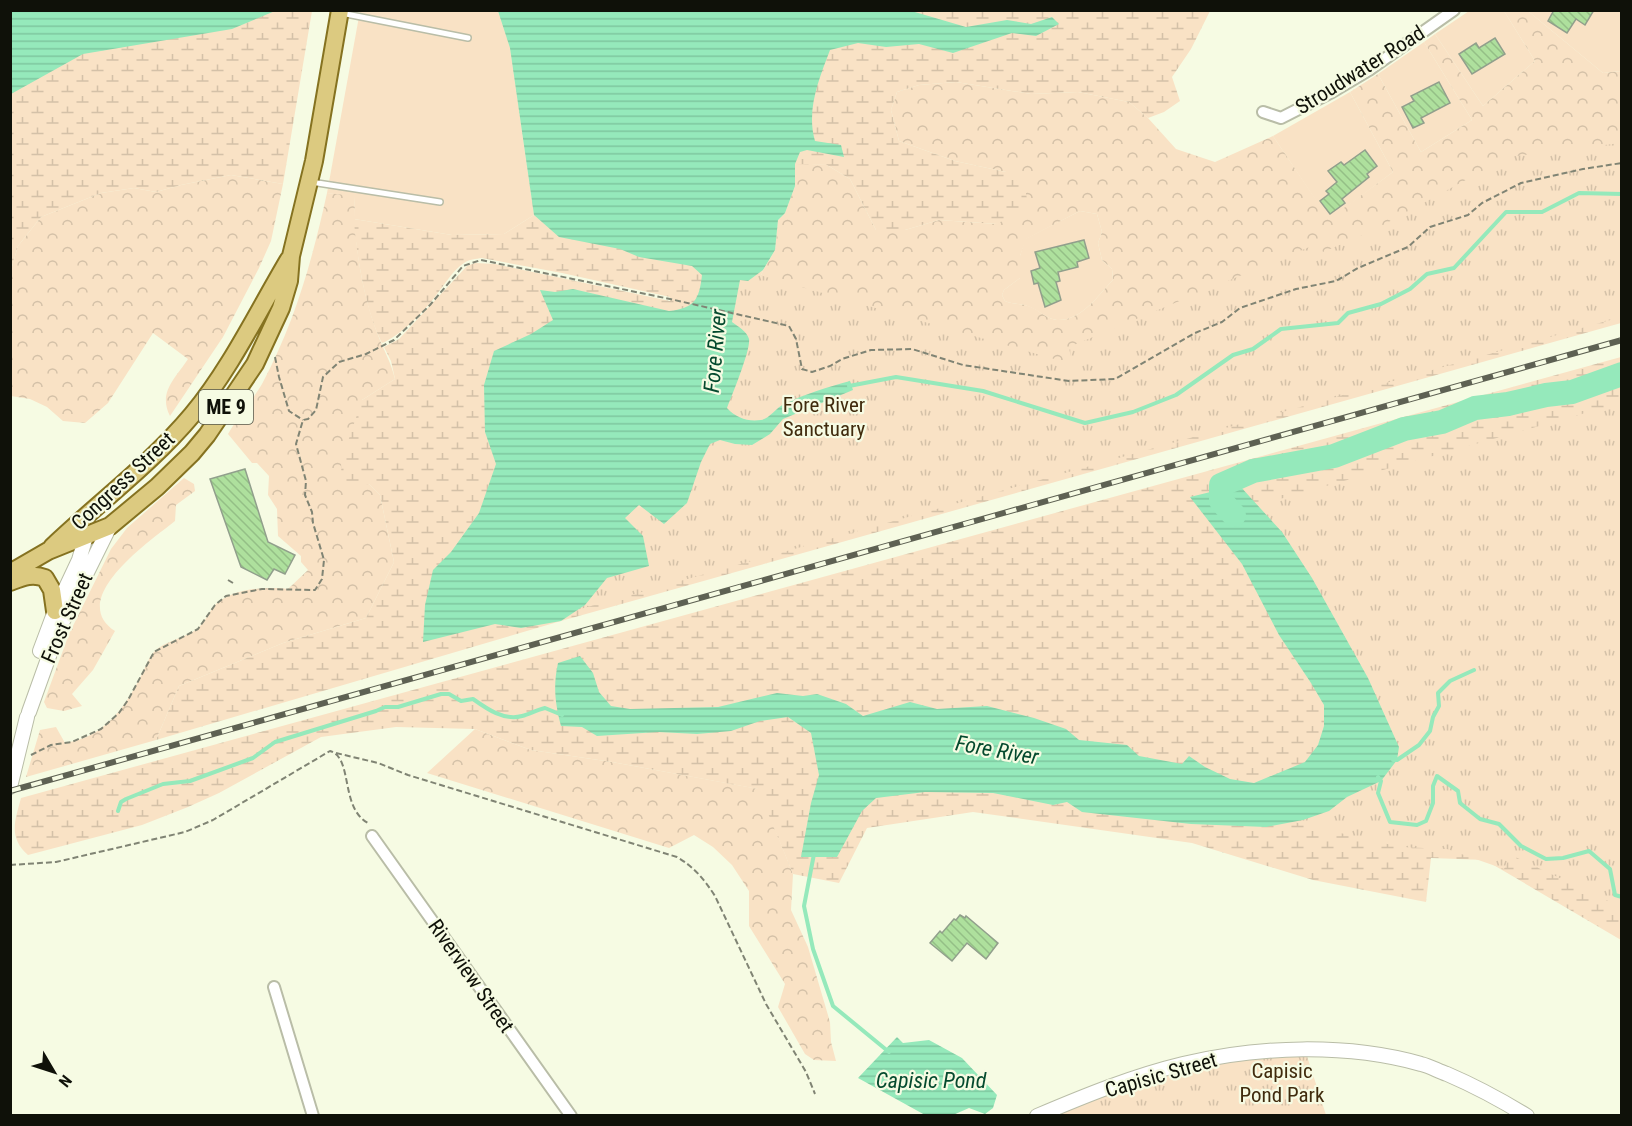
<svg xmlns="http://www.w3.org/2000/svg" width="1632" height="1126" font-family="'Roboto Condensed',sans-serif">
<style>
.grass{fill:#f9e2c5}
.forest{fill:url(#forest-crowns);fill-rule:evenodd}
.wetland{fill:url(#wetland-marsh)}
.park{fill:url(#park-tufts)}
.water{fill:url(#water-rules)}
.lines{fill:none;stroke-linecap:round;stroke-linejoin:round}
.stream{stroke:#95e9bb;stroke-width:4}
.river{stroke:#95e9bb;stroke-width:24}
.building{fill:url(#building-back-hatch);stroke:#919f8c;stroke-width:1.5}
.service-casing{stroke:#b9bda7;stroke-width:8}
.minor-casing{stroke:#b9bda7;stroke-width:14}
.tertiary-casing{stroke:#b9bda7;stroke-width:16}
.primary-casing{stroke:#857220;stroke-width:20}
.path{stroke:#808474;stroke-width:2;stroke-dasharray:6 3;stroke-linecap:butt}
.service{stroke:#fff;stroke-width:5}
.minor{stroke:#fff;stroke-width:10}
.tertiary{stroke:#fff;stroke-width:14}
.primary{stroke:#dcca80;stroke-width:16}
.rail-casing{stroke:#5e6153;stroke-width:6}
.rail{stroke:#f6fbe3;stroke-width:4;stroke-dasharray:11;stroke-linecap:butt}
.labels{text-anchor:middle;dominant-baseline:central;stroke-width:4.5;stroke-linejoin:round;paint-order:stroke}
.shield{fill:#f6fbe3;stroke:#54574a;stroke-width:1.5}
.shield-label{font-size:20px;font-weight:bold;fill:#0f1109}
.street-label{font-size:21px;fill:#0f1109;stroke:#f6fbe3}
.park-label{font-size:21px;fill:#402b0d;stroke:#f6fbe3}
.water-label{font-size:22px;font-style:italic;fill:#044a2e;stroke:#f6fbe3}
</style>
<defs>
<pattern id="forest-crowns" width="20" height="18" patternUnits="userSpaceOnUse" patternTransform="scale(1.5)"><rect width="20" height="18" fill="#f9e2c5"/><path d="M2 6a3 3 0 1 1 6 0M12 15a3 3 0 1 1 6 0" fill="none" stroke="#d4c1a8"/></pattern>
<pattern id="wetland-marsh" width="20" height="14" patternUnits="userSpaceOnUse" patternTransform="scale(1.5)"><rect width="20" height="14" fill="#f9e2c5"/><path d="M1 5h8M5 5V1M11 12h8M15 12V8" fill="none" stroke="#d4c1a8"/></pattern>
<pattern id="park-tufts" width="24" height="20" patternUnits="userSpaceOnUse" patternTransform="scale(1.5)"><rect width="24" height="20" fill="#f9e2c5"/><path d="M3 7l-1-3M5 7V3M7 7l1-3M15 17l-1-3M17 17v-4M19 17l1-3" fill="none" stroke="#d4c1a8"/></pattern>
<pattern id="water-rules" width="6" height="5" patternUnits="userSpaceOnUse" patternTransform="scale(1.5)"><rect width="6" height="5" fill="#95e9bb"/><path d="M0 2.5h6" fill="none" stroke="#7fc79f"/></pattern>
<pattern id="building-back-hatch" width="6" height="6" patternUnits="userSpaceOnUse" patternTransform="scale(1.5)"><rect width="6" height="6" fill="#aee09d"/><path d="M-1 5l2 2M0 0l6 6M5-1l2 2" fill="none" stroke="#94bf86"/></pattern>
</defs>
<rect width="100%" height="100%" fill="#f6fbe3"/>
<path class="grass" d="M360,11H498L510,47L534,215L504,234L452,235L354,219L355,197L327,193Z
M1469,11H1504L1535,61L1483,106L1435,34Z
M1528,11H1621V71L1603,73Z
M1424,42L1472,120L1421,152L1378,74Z
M1350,92L1393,172L1329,220L1273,136Z
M1080,211L1097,214L1102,232L1098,243L1102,260L1112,269L1113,280C1098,295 1082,321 1057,320C1047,319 1041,312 1032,308C1024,303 1014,305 1005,301L1002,295L1004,290L1020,278V256L1025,239Z"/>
<path class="forest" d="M1504,11H1528L1603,73L1621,71V163L1122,384L746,323L763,270L775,250L778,220L785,213L795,186V163L827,165L850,179L876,230H905L939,220L997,224L1006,172L955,161L899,141L891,110L897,92L919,85L956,82L1031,94L1078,92L1129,102L1148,118L1176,149L1215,162L1273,136L1329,219L1393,172L1350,92L1378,74L1421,152L1472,120L1424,42L1435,34L1483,106L1535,61ZM1080,211L1097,214L1102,232L1098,243L1102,260L1112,269L1113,280C1098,295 1082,321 1057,320C1047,319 1041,312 1033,308C1024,303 1014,305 1005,301L1002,295L1004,290L1020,278V256L1026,239Z
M231,175L283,184L271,241L259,268L223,337L170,416C158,392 175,379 188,359L153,333L108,403L85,423L63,421L47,407L30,399L11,396V270L18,246L41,217L101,193L134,188L156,192L181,185Z
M327,193L355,196C353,240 362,294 378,335C384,351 391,362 395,379L362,400L369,484L380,495L394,562L366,618L283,643L179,686L156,740L26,777L40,730L56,727L65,743C104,737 124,709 141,676C145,669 148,658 154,652C164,641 182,639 194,631C204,625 207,615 214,606C230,589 265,586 288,589L308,570L301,562V556L278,536L277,509L268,495L269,476L257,463H252L228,434C238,416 252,401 262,384C295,322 312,261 327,193Z
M184,478L194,484L195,491L176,505L175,521C150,541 66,599 115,631L93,670L72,694L82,706L64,711L47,708L44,702L69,634L111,549L127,528Z
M475,729L531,750L612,762L759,789L793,874L791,910L808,947L830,1022L831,1042L836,1061L814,1060L805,1054L778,1007L785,984L749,926V891L732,865L713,847L694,835L669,848L427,773Z"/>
<path class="wetland" d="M10,11H312L283,184L231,175L181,185L156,192L134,188L101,193L41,217L18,246L11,270Z
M498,11H1210L1191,49L1172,77L1180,101L1164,112L1148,118L1129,102L1078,92L1031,94L956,82L919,85L897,92L891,110L899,141L955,161L1006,172L1025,187L1028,206L997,224L939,220L905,230H876L850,179L827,165L796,164L795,186L785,213L778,220L775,250L763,270L746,323L1067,395L1621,163V323L561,621L156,740L179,686L283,643L366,618L394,562L380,495L369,484L342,488L341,462L362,400L395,379L391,361L384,347L399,339L467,266L475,263L495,264L670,301V297L562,273L482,258C476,259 469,259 464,263C453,270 445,284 437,294C426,310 399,337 382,343C366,313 356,254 354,219L452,235L504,234L534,215L510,48Z
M1621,357V940L1485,860L1431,858L1426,902L1313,880L1192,843L973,812L867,828L839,883L793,874L758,789L612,762L531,750L475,729L396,727L321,737L219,793L188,807L142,825L28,855C8,837 15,821 21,798Z"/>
<path class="park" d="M1621,143V317L566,613L728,266L1072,364L1069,347L1319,243L1323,252L1372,231L1508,157Z
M1621,403V907L1511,855L1504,869L1447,849L1400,847L1285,820L1366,779L1237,511Z
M1305,1050L1326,1115L1037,1116L1180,1065Z"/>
<path class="water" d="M11,10H275V11L232,29L83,54L11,94Z
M908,10L966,27L1007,20L1031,24L1052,17L1059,24L1036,36L1012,33L953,53L919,44L886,47L858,43L830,50C819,79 806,110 815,141L841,145L844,157L807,150L800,152L795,164V186L785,213L778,220L775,250L763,270L748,281L740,280L732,322C737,326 747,331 749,339C751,349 732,395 727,408C736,418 748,422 761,420C769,419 776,408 784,404C805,394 828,387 850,381L853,390L783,419L770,434L752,445L735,444L720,440L710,444L701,462L687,503L664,524L639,505L625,518L643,536L649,566L607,578L585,605L561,621L521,628L495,624L423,642L425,605L433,570L451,552L479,513L496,464L485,432L484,385L494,351L531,334L553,320L540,290L555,292L573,289L669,311C694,308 699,301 702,275L692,266L639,257L620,249L559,237L534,215L510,48L498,11Z
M1239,485L1282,532L1312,578L1368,678L1399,747L1397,760L1381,781L1347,797L1329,811L1303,820L1266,827L1191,824L1082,812L1067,802L1053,805L993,793L925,792L876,798L862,811L837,857H801L811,803L819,775L811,733L788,717L760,721L731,731L697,734L658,732L597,736L582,727L561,726C555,703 553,686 558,663L580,656L593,673L599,692L611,706L630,709L718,707L777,693L803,696L817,694L846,704L863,716L910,702L937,709L987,706L1034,718L1066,729L1079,740L1127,745L1139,756L1182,764L1189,756L1205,767L1230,779L1254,783L1305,762L1318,745L1324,726V705L1311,683L1279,635L1242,564L1190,497Z
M897,1037L903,1043L929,1040L962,1058L997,1095L993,1108L985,1114L969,1108L953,1115H925L858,1078Z"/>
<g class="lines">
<path class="stream" d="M849,386L896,377L983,391L1085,423L1133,412L1176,395L1233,355L1253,349L1281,329L1338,323L1348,313L1381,304L1410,289L1427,274L1454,268L1506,212H1542L1579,193L1622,194
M1393,760H1397L1419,745L1430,731L1433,717L1439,706L1438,693L1450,681L1474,670
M1378,777L1381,781L1378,793L1390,822L1417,825L1426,821L1433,803V786L1437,776L1458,791L1460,803L1480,819L1499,824L1521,846L1546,859L1563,858L1589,851L1610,869L1615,895L1622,897
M118,811L121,802L126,799L163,784L190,781L253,758L275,742L376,711L385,707H398L441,694H449L461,701L473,699C487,709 504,721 522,716C530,714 536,710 545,708L562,715
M814,854L804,906L813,949L833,1006L889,1052"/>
<path class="river" d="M1234,515L1221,501V485L1253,471L1334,456L1404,429L1442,422L1475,408L1508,404L1546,395L1572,392L1622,374"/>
</g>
<path class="building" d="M1554,10H1594L1585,25L1576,19L1567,33L1548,21Z
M1495,38L1505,54L1472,74L1459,54L1476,43L1479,48Z
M1439,82L1450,103L1421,118L1424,123L1413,128L1402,107L1414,101L1411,96Z
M1365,150L1377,166L1367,174L1369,177L1342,199L1345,203L1330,214L1320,201L1329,194L1326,191L1337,182L1328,171L1341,162L1344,165Z
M1084,240L1089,258L1077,262L1078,267L1058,272L1060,281L1056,282L1061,300L1045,307L1038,283L1034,284L1031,271L1040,268L1035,252Z
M245,469L268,542L295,555L285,574L274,569L267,580L241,567L210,479Z
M960,915L965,918L966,916L998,943L986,959L967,943L952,961L930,943L940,931L942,933L954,919L956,920Z"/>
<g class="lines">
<defs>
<path id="service" d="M341,13L468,38
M311,182L440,202"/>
<path id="minor" d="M1263,112L1281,118L1332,92L1369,70L1454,10
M372,836L571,1116
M274,987L313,1116"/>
<path id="tertiary" d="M40,651L55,611L79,560L86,536
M29,712L58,631L110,526
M10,787L27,717
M1037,1116C1084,1096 1133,1076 1183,1064C1259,1046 1346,1043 1421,1064C1430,1066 1438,1071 1447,1074C1475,1086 1501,1100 1527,1116"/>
<path id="primary" d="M52,547C98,503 151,464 192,415C231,368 258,311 289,259
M10,573L48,551L110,526L157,487L192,453L207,435L255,364L281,308L289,281L291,256L314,161L340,10
M10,582C23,577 32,573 45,578L52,590L55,611"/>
</defs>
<use href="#service" class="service-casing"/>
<use href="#minor" class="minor-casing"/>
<use href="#tertiary" class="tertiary-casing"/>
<use href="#primary" class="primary-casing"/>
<path class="path" d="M275,357L279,377L289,411L303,420
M228,580L233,583
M336,753L378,763L408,775L677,857C694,867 704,879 715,896L766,1004L806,1072L815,1094
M31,755L51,745L72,742L101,729L119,713L128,700L154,652L198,629L215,605L226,596L262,589L315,590L322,579L324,560L313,523L312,512L305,495L306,481L296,444L303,420L308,419L316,410L323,377L339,362L366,354L394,340L430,305L463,266L481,260L670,299L789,326L796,339L802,369L812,372L830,366L842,359L871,350L912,349L963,365L1069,381L1115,379L1195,333L1222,322L1240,308L1296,289L1336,281L1358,268L1408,247L1430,227L1468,215L1482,203L1521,183L1583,169L1622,163
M10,865L56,862L185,832L213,820L330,751C354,758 339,810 370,824"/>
<use href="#service" class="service"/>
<use href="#minor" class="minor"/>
<use href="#tertiary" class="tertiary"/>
<use href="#primary" class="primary"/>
<defs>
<path id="rail" d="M10,791L1622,340"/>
</defs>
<use href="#rail" class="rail-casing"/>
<use href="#rail" class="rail"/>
</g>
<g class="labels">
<rect class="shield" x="199" y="390" width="54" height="34" rx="4.5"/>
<g class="shield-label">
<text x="226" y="407">ME 9</text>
</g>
<g class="street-label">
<text transform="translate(1360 70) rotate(-32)">Stroudwater Road</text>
<text transform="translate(123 481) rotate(-43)">Congress Street</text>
<text transform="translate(67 618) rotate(-66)">Frost Street</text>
<text transform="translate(471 976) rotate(55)">Riverview Street</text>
<text transform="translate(1161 1075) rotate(-16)">Capisic Street</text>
</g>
<g class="park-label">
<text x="824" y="405">Fore River<tspan x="824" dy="24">Sanctuary</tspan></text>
<text x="1282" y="1071">Capisic<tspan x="1282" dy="24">Pond Park</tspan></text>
</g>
<g class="water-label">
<text transform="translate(715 351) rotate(-85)">Fore River</text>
<text transform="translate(997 750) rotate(10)">Fore River</text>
<text x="931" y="1080">Capisic Pond</text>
</g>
</g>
<rect width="1632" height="1126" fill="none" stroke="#0f1109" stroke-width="24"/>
<g transform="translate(54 1072) rotate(129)" stroke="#f6fbe3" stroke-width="4.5" paint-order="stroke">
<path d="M0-4.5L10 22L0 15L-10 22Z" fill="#0f1109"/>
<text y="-9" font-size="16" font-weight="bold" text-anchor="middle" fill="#0f1109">N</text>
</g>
</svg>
